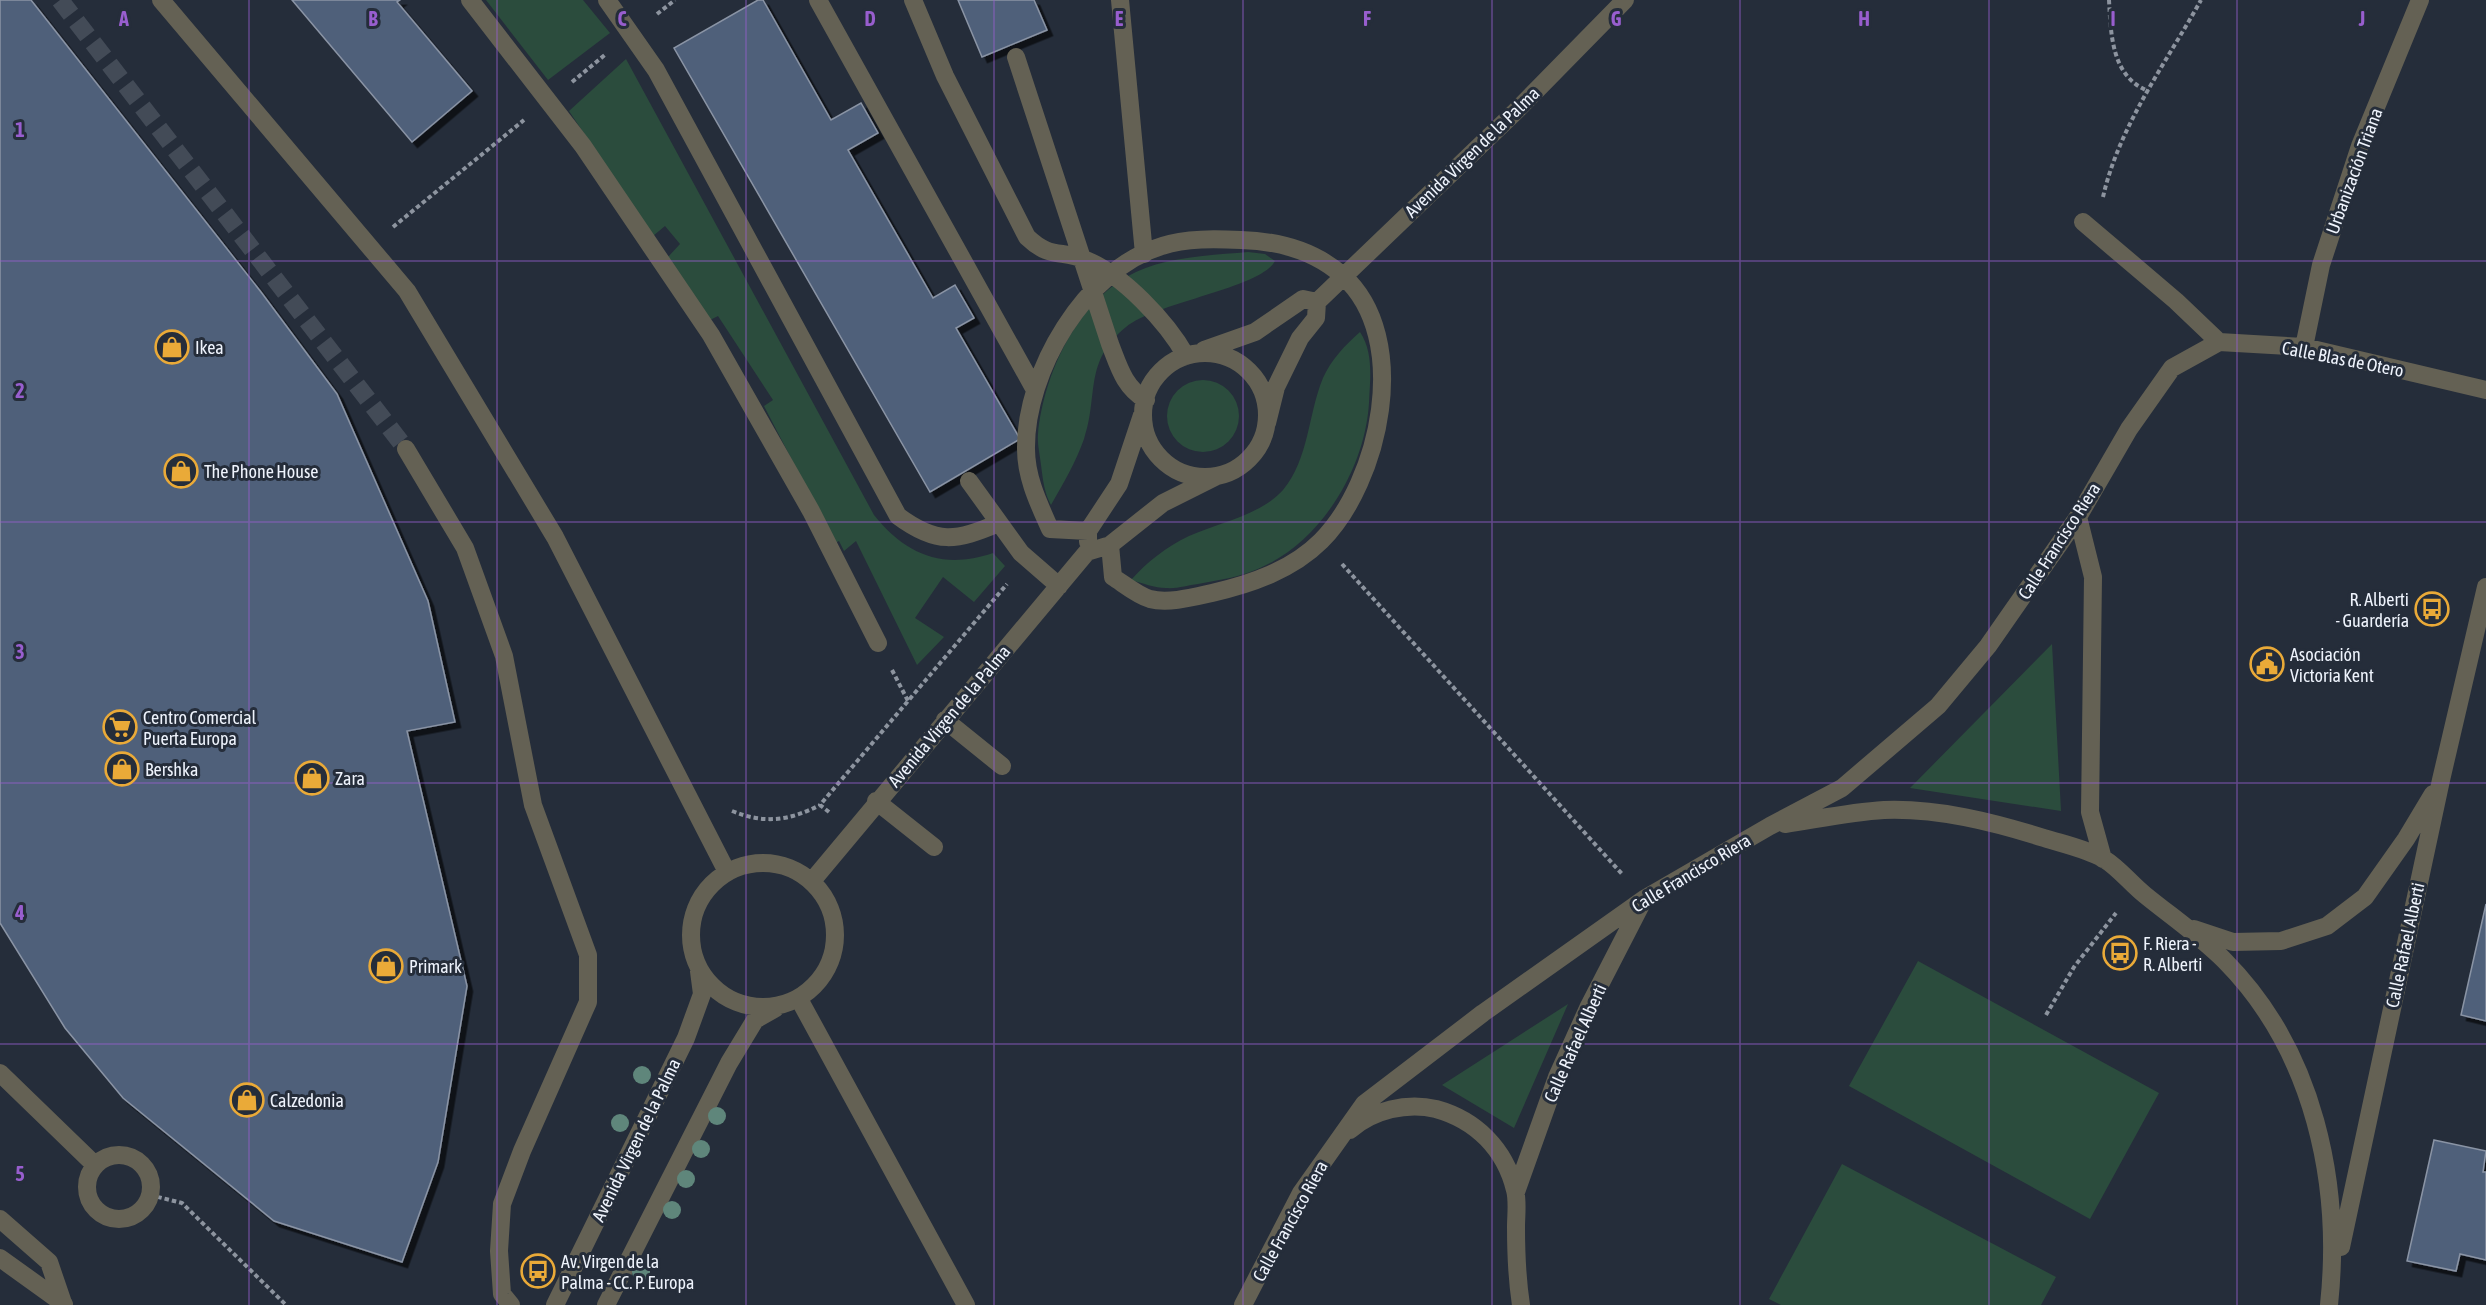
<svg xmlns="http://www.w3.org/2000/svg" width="2486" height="1305" font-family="'Asap Condensed',sans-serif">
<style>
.green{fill:#2b4c3d}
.building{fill:#50607a;stroke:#8a94a5;stroke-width:1.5;filter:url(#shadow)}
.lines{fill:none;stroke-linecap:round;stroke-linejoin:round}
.minor-tunnel{stroke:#434b57;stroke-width:18;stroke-dasharray:18 9;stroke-linecap:butt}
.path{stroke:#8d949f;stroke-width:4;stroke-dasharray:4.5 3;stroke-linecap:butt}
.minor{stroke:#646154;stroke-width:18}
.tree{fill:#5f867b}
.grid{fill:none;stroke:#985ece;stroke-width:1.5;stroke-opacity:0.55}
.labels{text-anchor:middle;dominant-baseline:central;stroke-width:6;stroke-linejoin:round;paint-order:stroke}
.street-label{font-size:18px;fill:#eef3fc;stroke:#252d3a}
.poi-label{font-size:18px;fill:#eef3fc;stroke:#252d3a;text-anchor:start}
.grid-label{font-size:20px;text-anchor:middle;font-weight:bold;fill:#985ece;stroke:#252d3a;stroke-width:6;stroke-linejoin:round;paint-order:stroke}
</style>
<defs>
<filter id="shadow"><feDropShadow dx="5.5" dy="5.5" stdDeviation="0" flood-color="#0009"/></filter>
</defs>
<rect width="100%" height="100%" fill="#252d3a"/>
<path class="green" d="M486,0H583L610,33L548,80Z
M626,59L874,515C906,555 943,570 993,553L1005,566L974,602L943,577L915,618L944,637L917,665L856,541L844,551L839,541L835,543L764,406L773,400L718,316L708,321L668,257L680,244L665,226L653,236L569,111Z
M1248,252L1265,254L1275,261C1261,288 1157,302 1126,327C1083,362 1099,396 1084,439C1076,462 1063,484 1051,505C1044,492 1043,480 1041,465C1040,455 1037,444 1038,434C1044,373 1078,299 1136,272C1168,257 1212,255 1248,252Z
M1360,332C1374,353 1370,379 1369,403C1365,468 1322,541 1260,568C1241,577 1219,580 1198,584C1188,585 1177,589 1166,588C1155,588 1142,583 1131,580C1147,562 1166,547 1189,536C1218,523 1261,515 1283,490C1309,459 1308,414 1323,378C1331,360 1345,345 1360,332Z
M1167 416a36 36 0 1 1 72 0a36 36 0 1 1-72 0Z
M2052,644L2061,811L1910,788Z
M1918,961L2159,1093L2090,1219L1849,1086Z
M1568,1004L1514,1128L1442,1085Z
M1842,1164L2056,1277L2041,1305H1781L1769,1299Z"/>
<path class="building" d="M0,0H31L261,292L337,394L428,601L455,722L407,731L467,986L438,1162L402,1262L274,1221L123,1098L65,1028L0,923Z
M292,0H400L397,2L472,91L412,142Z
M758,0H763L831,120L861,103L878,133L848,150L933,298L955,285L974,318L956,328L1020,439L930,492L674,48Z
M958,0H1034L1047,30L982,57Z
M2486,904V1021L2461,1015Z
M2434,1140L2486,1151L2483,1172H2486V1260L2460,1254L2456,1271L2407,1261Z"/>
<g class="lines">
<path class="minor-tunnel" d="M60,0L406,449"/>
<path class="path" d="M2109,0C2111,34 2111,76 2148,91
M657,14L675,0
M572,82L606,54
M2103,197C2119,126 2166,63 2201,0
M393,227L524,120
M1342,564L1622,874
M892,670L908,701
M732,811C764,824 789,821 820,805
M829,812L820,805L1007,584
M2046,1015L2074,967L2116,913
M150,1195L182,1203L286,1305"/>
<path class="minor" d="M161,0L407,291L555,537L727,872
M470,0L583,146L711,335L811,511L878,643
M607,0L656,70L898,516C937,545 956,541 999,523
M818,0L1035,390
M913,0L945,76L1027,237C1051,260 1061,249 1086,260C1123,275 1167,322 1186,356
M1120,0L1144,254
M1016,57L1110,344C1119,367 1124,387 1146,400
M2083,222L2176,301L2219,342
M2304,347L2321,265L2360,146L2420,0
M1204,350L1255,332L1303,299L1317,302
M1143 415a62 62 0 1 1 124 0a62 62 0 1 1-124 0Z
M1267,423L1276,387L1300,338L1316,318L1317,302L1514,113L1625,0
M406,449L465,548L504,656L533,805L588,955V1002L522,1151L502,1204L499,1251L502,1294L511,1305
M969,481L1021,553L1059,586
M2078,517L2093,577L2090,812L2103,859
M1088,531L1050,529C1039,504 1026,478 1026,449C1025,372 1085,269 1162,246C1186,238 1216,239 1241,240C1278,241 1314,250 1343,276C1412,338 1380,482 1321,541C1292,570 1251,584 1212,593C1194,597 1168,604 1150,599C1137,595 1124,584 1113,577L1110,545
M1088,542V531L1119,484L1142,415
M945,720L1002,766
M876,801L934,847
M1785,824C1818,819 1851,812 1884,810C1938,808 1993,822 2044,838C2063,844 2087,849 2104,859C2119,868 2131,884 2145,895C2172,917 2200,936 2225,961C2314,1051 2342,1183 2329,1305
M691 935a72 72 0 1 1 144 0a72 72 0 1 1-144 0Z
M812,881L1087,552L1110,545L1163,503L1217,476
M2194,929L2233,942L2281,941L2327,926L2365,897L2406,839L2433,794
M799,999L966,1305
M0,1073L95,1165
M1350,1130C1373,1110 1407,1102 1436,1109C1476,1120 1505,1149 1515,1190C1518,1201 1516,1215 1516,1227C1516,1253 1517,1279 1521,1305
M87 1187a32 32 0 1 1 64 0a32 32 0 1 1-64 0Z
M1516,1192L1557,1077L1589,1006L1642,903
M0,1219L49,1262L63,1303
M2341,1247L2441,780L2486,587
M0,1258L64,1304
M555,1305L686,1038L702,994L699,971
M606,1305L729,1063L755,1020L776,1008
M1243,1305L1301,1193L1364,1104L1483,1013L1644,899L1770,826L1842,788L1938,706L1988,646L2078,517L2129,429L2172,368L2219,342L2304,347L2486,390"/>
</g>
<g class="tree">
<circle cx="642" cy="1075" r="9"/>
<circle cx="717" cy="1116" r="9"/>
<circle cx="620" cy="1123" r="9"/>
<circle cx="701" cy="1149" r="9"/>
<circle cx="686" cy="1179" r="9"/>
<circle cx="672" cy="1210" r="9"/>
<circle cx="641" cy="1272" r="9"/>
</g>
<path class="grid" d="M249,0V1305M497,0V1305M746,0V1305M994,0V1305M1243,0V1305M1492,0V1305M1740,0V1305M1989,0V1305M2237,0V1305M0,261H2486M0,522H2486M0,783H2486M0,1044H2486"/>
<defs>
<symbol id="shop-ring" viewBox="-11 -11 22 22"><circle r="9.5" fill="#252d3a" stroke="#eaaa38" stroke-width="1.5"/><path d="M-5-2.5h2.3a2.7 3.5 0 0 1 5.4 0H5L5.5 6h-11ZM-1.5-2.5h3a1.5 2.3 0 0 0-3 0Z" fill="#eaaa38"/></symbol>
<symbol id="bus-ring" viewBox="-11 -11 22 22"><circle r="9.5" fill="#252d3a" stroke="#eaaa38" stroke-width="1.5"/><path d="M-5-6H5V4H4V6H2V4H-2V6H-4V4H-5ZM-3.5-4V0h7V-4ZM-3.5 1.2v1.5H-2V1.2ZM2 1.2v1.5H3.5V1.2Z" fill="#eaaa38"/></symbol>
<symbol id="civic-ring" viewBox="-11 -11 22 22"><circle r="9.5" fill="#252d3a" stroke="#eaaa38" stroke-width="1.5"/><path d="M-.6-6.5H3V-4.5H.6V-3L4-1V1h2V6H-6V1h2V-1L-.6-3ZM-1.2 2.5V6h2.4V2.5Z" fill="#eaaa38"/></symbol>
<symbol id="supermarket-ring" viewBox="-11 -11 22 22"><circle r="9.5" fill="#252d3a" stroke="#eaaa38" stroke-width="1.5"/><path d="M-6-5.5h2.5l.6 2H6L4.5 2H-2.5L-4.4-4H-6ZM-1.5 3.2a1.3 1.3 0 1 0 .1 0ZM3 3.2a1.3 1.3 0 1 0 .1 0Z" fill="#eaaa38"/></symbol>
</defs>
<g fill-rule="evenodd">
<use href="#shop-ring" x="153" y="328" width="38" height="38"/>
<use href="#shop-ring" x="162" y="452" width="38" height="38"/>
<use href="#bus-ring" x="2413" y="590" width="38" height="38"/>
<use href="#civic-ring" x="2248" y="645" width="38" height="38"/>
<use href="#supermarket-ring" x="101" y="708" width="38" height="38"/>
<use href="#shop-ring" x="103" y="750" width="38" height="38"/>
<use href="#shop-ring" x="293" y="759" width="38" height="38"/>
<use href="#bus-ring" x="2101" y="934" width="38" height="38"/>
<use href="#shop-ring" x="367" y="947" width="38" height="38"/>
<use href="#shop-ring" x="228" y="1081" width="38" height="38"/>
<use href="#bus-ring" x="519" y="1252" width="38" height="38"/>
</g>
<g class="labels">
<g class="street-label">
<text transform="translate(1472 152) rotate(-44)">Avenida Virgen de la Palma</text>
<text transform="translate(2354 171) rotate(-70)">Urbanización Triana</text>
<text transform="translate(2343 359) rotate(11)">Calle Blas de Otero</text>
<text transform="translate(2059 541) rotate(-57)">Calle Francisco Riera</text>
<text transform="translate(949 716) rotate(-50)">Avenida Virgen de la Palma</text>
<text transform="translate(1691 873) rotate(-31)">Calle Francisco Riera</text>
<text transform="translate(2405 945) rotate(-78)">Calle Rafael Alberti</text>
<text transform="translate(1575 1043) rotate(-66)">Calle Rafael Alberti</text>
<text transform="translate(636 1140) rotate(-64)">Avenida Virgen de la Palma</text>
<text transform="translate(1290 1221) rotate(-61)">Calle Francisco Riera</text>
</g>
<g class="poi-label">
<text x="195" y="347">Ikea</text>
<text x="204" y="471">The Phone House</text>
<text x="2409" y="599" text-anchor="end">R. Alberti<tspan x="2409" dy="21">- Guardería</tspan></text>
<text x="2290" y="654">Asociación<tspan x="2290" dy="21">Victoria Kent</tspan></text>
<text x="143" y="717">Centro Comercial<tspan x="143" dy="21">Puerta Europa</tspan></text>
<text x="145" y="769">Bershka</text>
<text x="335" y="778">Zara</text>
<text x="2143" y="943">F. Riera -<tspan x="2143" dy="21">R. Alberti</tspan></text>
<text x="409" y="966">Primark</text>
<text x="270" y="1100">Calzedonia</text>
<text x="561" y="1261">Av. Virgen de la<tspan x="561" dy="21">Palma - CC. P. Europa</tspan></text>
</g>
</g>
<g class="grid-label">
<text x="124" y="26">A</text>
<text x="373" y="26">B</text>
<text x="622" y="26">C</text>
<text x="870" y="26">D</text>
<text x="1119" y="26">E</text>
<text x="1367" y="26">F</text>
<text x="1616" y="26">G</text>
<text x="1864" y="26">H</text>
<text x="2113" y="26">I</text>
<text x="2362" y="26">J</text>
<text x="20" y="137">1</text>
<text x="20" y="398">2</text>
<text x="20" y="659">3</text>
<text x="20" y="920">4</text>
<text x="20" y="1181">5</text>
</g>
</svg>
